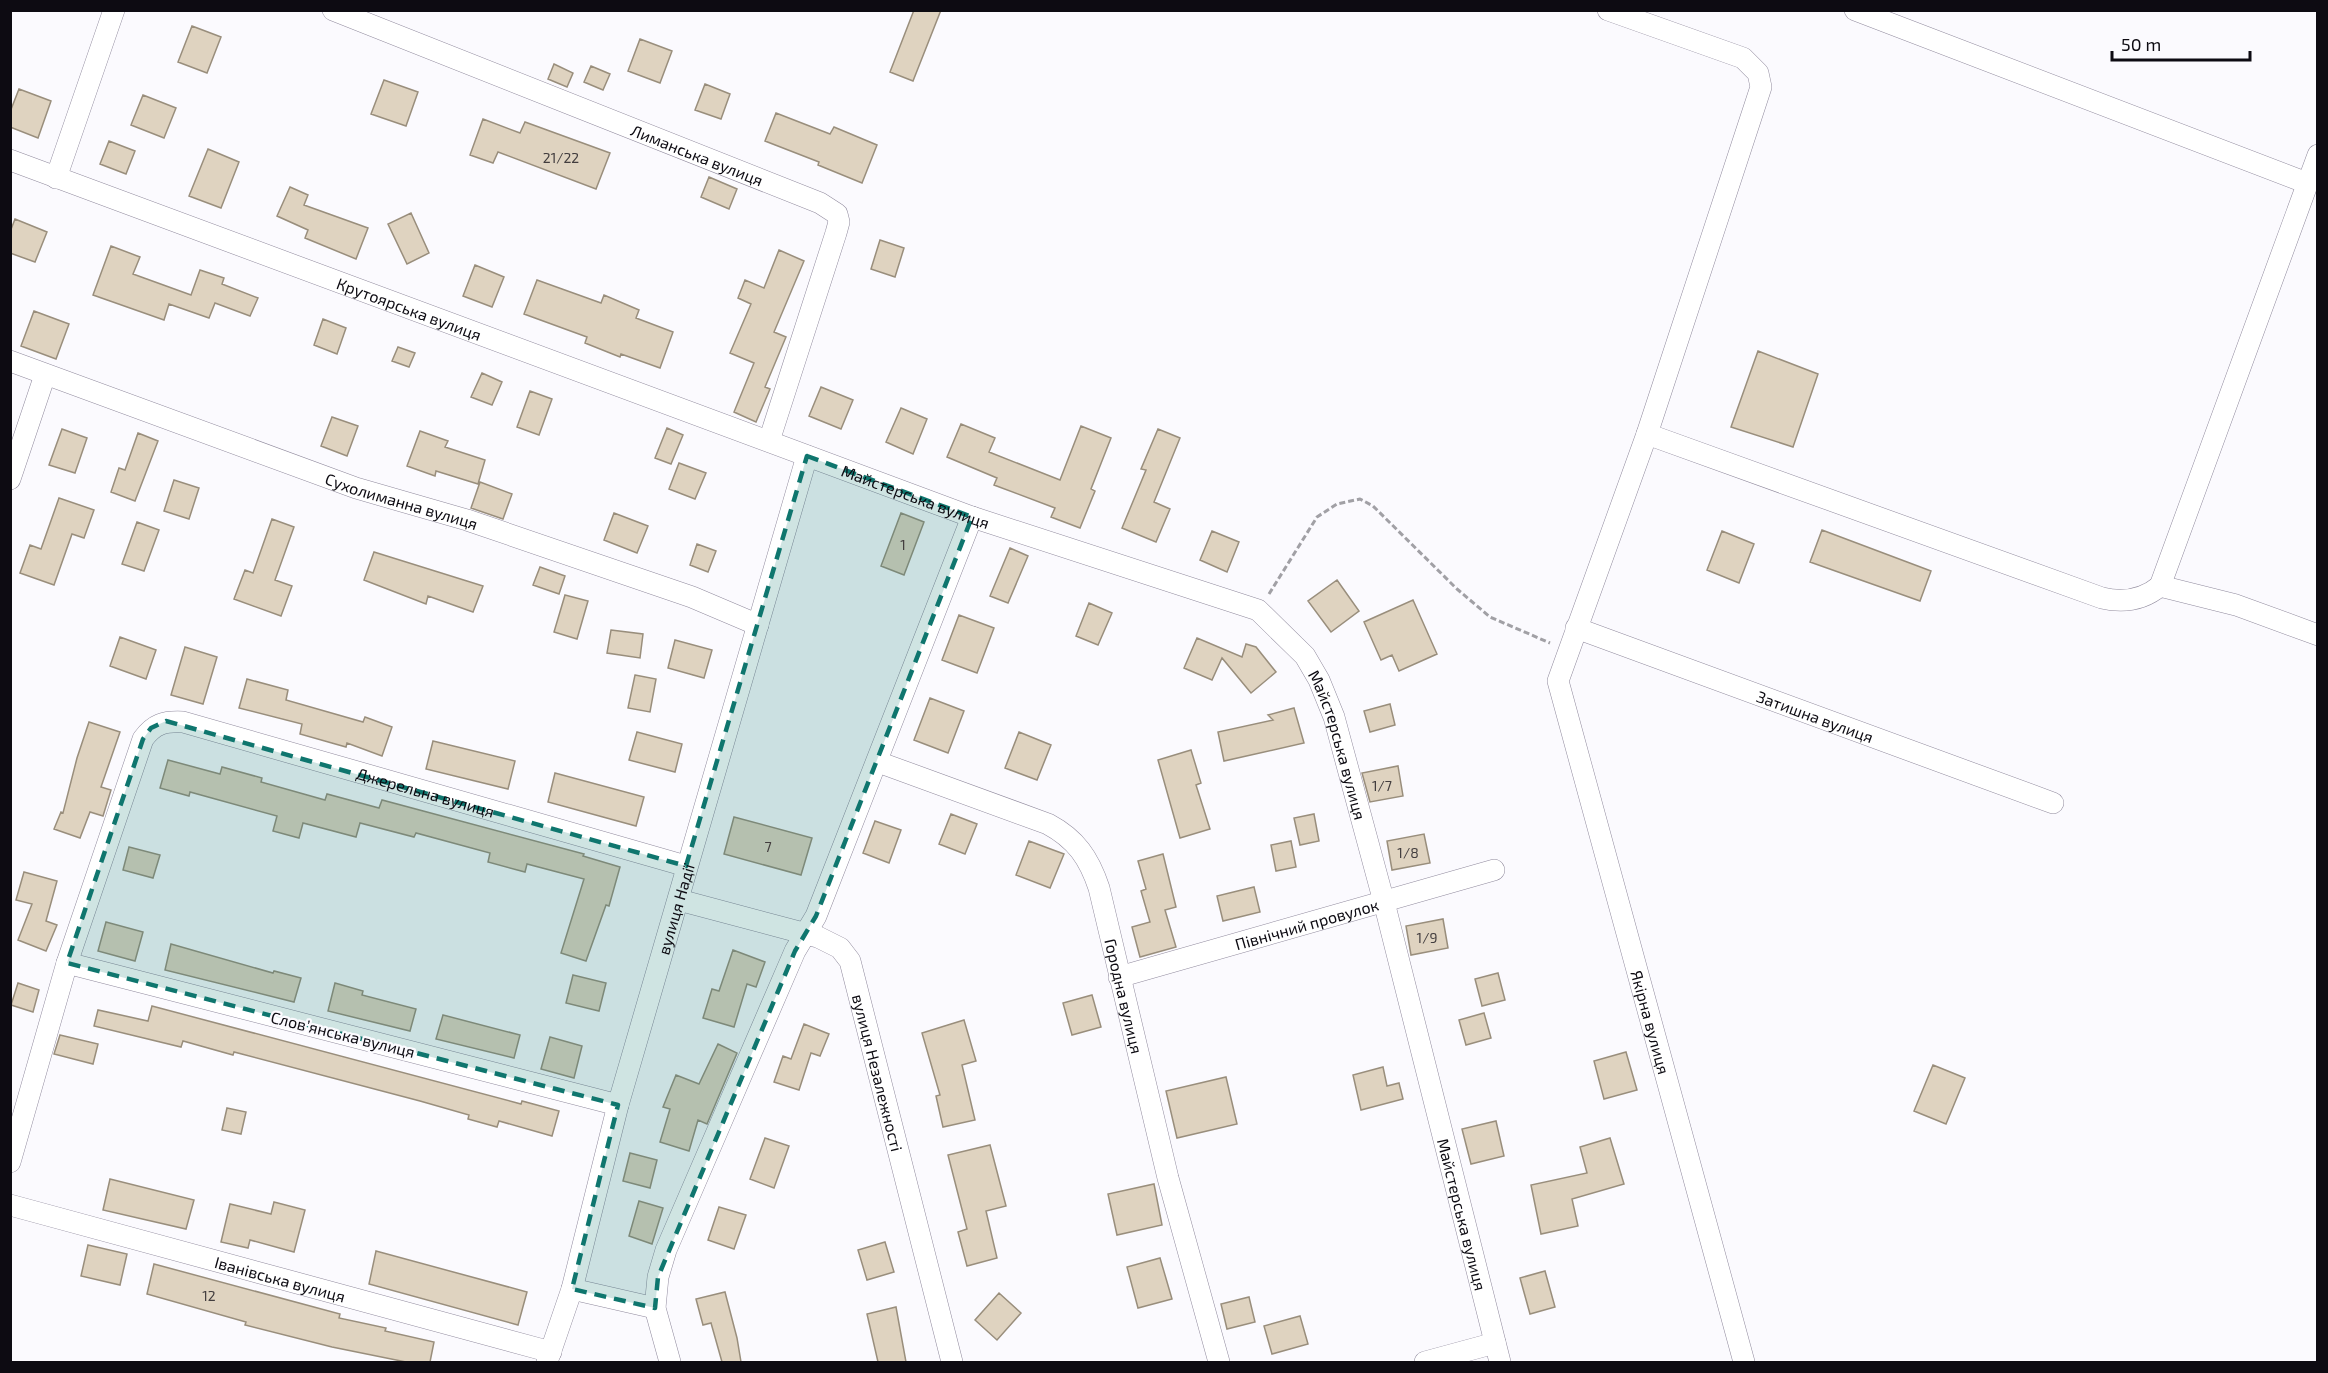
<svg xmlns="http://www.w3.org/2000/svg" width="2328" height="1373" font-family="'Exo 2',sans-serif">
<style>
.building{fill:#dfd3c0;stroke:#998e7c;stroke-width:1.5}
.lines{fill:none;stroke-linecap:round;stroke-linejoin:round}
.minor-casing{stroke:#918b9e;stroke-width:22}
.path{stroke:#a1a0a5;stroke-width:3;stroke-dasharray:6 3;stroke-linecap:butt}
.minor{stroke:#fff;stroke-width:21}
.marked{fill:#0f766e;fill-opacity:0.2;stroke:#0f766e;stroke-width:4.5;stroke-dasharray:12 8;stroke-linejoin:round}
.labels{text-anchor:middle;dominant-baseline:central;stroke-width:4.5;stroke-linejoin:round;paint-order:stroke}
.number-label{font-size:14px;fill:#423d3e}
.street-label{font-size:16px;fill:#0d0b12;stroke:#fbfafe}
</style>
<rect width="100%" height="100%" fill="#fbfafe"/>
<path class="building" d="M914,10H941L913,81L890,72Z
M192,26L221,37L207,73L178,62Z
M640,39L672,51L660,83L628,71Z
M554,64L573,73L567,87L548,79Z
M591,66L610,74L603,90L584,82Z
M384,80L418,92L406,126L371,114Z
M705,84L730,94L721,119L695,110Z
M19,89L51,101L38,138L10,127V112Z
M143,95L176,108L164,138L131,125Z
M776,113L830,134L834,127L877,145L862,183L818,165L819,162L765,141Z
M483,119L520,133L525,122L610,153L596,189L498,152L493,163L470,155Z
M109,141L135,151L126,174L100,164Z
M208,149L239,162L221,208L189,196Z
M709,177L737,189L729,209L701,197Z
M290,187L308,195L304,205L368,228L356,259L305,238L308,230L277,216Z
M411,213L429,253L407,264L388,224Z
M15,219L47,232L35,262L10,253V232Z
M880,240L904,248L895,277L871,269Z
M111,246L140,257L133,274L191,295L200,270L224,278L222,284L258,298L250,316L215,303L209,318L169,304L164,320L93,295Z
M779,250L804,261L774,332L786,337L765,387L770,389L756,422L734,412L754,363L730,353L751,304L738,298L745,280L764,288Z
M475,265L504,277L492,307L463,296Z
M537,280L601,303L604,295L639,310L636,318L673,332L660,368L621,354L620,357L585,343L587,337L524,314Z
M34,311L69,324L56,359L21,346Z
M323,319L346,328L337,354L314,345Z
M398,347L415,353L409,367L392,361Z
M1758,351L1818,374L1793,447L1731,427Z
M482,373L502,382L492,405L471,397Z
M821,387L853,400L841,429L809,416Z
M530,391L552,399L539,435L517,427Z
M901,408L927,419L913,454L886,442Z
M332,417L358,426L347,456L321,446Z
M961,424L995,438L989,452L1060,480L1081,426L1111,438L1091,489L1095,491L1080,528L1051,517L1055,508L994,485L997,478L947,457Z
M667,428L683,435L671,464L655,458Z
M62,429L87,438L75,473L49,465Z
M1158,429L1180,438L1154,502L1170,509L1156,542L1122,528L1146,470L1141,469Z
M420,431L448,441L445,447L485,460L478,484L436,471L435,476L407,466Z
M138,433L158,441L135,501L111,492L119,468L125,470Z
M679,463L706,473L695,499L669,489Z
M174,480L199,488L189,519L164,511Z
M480,482L512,494L503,519L471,508Z
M59,498L94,510L84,538L72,534L54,585L20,573L30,545L41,549Z
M614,513L648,526L637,553L604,540Z
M901,513L924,522L904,575L881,566Z
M272,519L294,527L275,580L292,586L281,616L234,599L245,570L253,573Z
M137,522L159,530L144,571L122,564Z
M1822,530L1931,571L1920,601L1810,562Z
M1212,531L1239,542L1227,572L1200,560Z
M1722,531L1754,544L1739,583L1707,570Z
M697,544L716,551L708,572L690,565Z
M1010,548L1028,556L1008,603L990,596Z
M374,552L483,586L473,612L428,596L426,604L364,580Z
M540,567L565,576L559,594L533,585Z
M1337,580L1359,611L1331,632L1308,601Z
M565,595L588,601L577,639L554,632Z
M1413,600L1437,654L1399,671L1392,655L1381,660L1364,622Z
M1089,603L1112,613L1098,645L1076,636Z
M959,615L994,628L977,673L942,660Z
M611,630L643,634L640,658L607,653Z
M120,637L156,650L146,679L110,666Z
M1197,638L1242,657L1246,644L1256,647L1276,672L1251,693L1222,658L1212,680L1184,668Z
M675,640L712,650L704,678L668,668Z
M185,647L217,657L203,704L171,695Z
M635,675L656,679L650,712L628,708Z
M247,679L288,690L286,700L363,722L365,717L392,727L382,756L347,743L346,747L300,734L302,724L239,708Z
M930,698L964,711L948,753L914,740Z
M1390,704L1395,725L1370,732L1364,711Z
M1294,708L1304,743L1224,761L1218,732L1273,720L1268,715Z
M89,722L120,732L101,787L111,790L103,816L90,812L80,838L54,829L61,812L63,813L77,758Z
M637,732L682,744L675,772L629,760Z
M1019,732L1051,745L1037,780L1005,768Z
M433,741L515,761L508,789L426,769Z
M1191,750L1201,783L1196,785L1210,829L1180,838L1158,760Z
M168,760L220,774L222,767L262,778L261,782L325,800L327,794L379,808L382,800L584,854L583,856L620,867L609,906L606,905L586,961L561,953L584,879L527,864L525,872L488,862L490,853L416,833L414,837L360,823L356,837L303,823L299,838L273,831L277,816L190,792L189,796L160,788Z
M1398,766L1403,796L1370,802L1362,773Z
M555,773L644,797L636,826L548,802Z
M951,814L977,824L965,854L939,844Z
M1314,814L1319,841L1300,845L1294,818Z
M734,817L812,838L801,875L724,854Z
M875,821L901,830L889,863L863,853Z
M1424,834L1430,863L1392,870L1387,841Z
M1029,841L1064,854L1050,888L1016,875Z
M1291,841L1296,867L1276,871L1271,845Z
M129,847L160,855L153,878L123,870Z
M1163,854L1176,907L1165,910L1176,947L1140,957L1132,927L1150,922L1141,891L1146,889L1138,861Z
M24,872L57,881L46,921L57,925L46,951L18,940L32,904L16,900Z
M1254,887L1260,912L1223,921L1217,896Z
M1443,919L1448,948L1411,955L1406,926Z
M106,922L143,932L135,961L98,951Z
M171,944L273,973L274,971L301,978L294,1002L165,970Z
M733,950L765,962L756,987L747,984L734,1027L703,1018L712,989L719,991Z
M1498,973L1505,1000L1482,1006L1475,979Z
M573,975L606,983L599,1011L566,1003Z
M18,983L39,990L33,1012L11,1005Z
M335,983L363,991L362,995L416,1009L410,1031L328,1011Z
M1092,995L1101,1027L1072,1035L1063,1003Z
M152,1006L521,1104L522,1101L559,1111L552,1136L499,1121L497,1127L468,1119L469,1115L420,1101L234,1052L233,1055L183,1041L181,1047L94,1026L98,1010L148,1021Z
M1484,1013L1491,1038L1466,1045L1459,1020Z
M443,1015L520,1035L514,1058L436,1039Z
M964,1020L976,1061L962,1065L975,1120L943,1127L936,1096L940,1095L922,1033Z
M804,1024L829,1034L820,1056L811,1053L799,1090L774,1082L783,1056L791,1059Z
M60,1035L98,1044L93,1064L54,1054Z
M550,1037L582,1046L574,1078L541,1069Z
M718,1044L737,1053L707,1124L698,1120L689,1151L660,1142L670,1109L663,1107L676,1075L699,1084Z
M1626,1052L1637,1090L1604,1099L1594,1061Z
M1933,1065L1965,1078L1946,1124L1914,1111Z
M1383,1067L1387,1086L1399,1083L1403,1099L1361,1110L1353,1075Z
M1226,1077L1237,1124L1177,1138L1166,1091Z
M227,1108L246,1112L241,1134L222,1130Z
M1496,1121L1504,1156L1471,1164L1462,1129Z
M765,1138L789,1146L774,1188L750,1179Z
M1610,1138L1624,1184L1572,1199L1578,1226L1541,1234L1531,1185L1587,1173L1580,1147Z
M990,1145L1006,1206L986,1211L997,1258L967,1266L958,1232L967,1229L948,1155Z
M630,1153L657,1160L650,1188L623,1181Z
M110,1179L194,1200L186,1229L103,1210Z
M1154,1184L1162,1225L1117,1235L1108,1194Z
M639,1201L663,1208L652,1244L629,1236Z
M274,1202L305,1210L294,1252L250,1240L248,1248L221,1242L230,1204L271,1214Z
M719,1207L746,1215L734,1249L708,1240Z
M885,1242L894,1272L867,1280L858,1250Z
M88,1245L127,1254L120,1285L81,1276Z
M376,1251L527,1292L518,1325L369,1284Z
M1160,1258L1172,1299L1138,1308L1127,1267Z
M154,1264L340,1314L339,1318L386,1328L385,1331L434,1342L430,1362H406L332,1347L245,1325L246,1322L147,1294Z
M1545,1271L1555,1307L1530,1314L1520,1278Z
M725,1292L737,1338L741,1362H722L711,1323L703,1325L696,1299Z
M999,1293L1021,1313L997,1340L975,1320Z
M1249,1297L1255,1322L1227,1329L1221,1304Z
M896,1307L906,1362H878L867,1314Z
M1300,1316L1308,1344L1272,1354L1264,1326Z"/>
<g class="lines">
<defs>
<g id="minor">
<path id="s1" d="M333,10L820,203L837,214L839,222L836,233L769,441"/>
<path id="s2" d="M1608,10L1743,58L1758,73L1761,87L1647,434L1558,681L1744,1362"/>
<path d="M1855,10L2307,183"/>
<path id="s3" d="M10,160L972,517L1258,610L1305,656L1319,680L1334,717L1384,902L1500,1362"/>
<path d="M56,178L114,10"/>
<path id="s4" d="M10,361L356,488L467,520L692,597L758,625"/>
<path d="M1647,434L2102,598C2123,603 2143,600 2160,586L2236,605L2318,635"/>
<path d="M10,479L45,375"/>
<path d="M2160,586L2318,155"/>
<path id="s5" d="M1576,628L2053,803"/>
<path id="s6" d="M878,762L1048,824C1076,839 1089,858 1099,888L1168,1178L1219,1362"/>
<path id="s7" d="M679,900L818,937L840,948L850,961L952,1362"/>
<path d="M67,963L618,1105"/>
<path id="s8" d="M1119,977L1494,870"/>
<path id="s9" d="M10,1162L67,963L143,739C154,724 164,721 183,722L686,866"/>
<path id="s10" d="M10,1205L551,1352"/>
<path d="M572,1289L655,1308"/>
<path id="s11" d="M547,1362L572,1289L618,1105L807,456"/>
<path d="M670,1362L655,1308L658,1277L666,1250L795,951L816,916L972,517"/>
<path d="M1425,1362L1495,1343"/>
</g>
</defs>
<use href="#minor" class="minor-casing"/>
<path class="path" d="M1269,594L1317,517L1337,504L1360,499L1373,506L1457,589L1490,617L1550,643"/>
<use href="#minor" class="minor"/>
</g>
<path class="marked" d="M807,456L972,517L816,916L795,951L658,1277L655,1308L572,1289L618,1105L67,963L143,739L151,728L166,721L686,866Z"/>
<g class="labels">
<g class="number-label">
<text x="561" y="157">21/22</text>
<text x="903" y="544">1</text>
<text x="1382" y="785">1/7</text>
<text x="768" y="846">7</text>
<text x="1408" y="852">1/8</text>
<text x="1427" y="937">1/9</text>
<text x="209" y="1295">12</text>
</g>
<g class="street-label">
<text stroke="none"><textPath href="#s1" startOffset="392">Лиманська вулиця</textPath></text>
<text stroke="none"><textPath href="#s3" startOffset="426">Крутоярська вулиця</textPath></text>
<text stroke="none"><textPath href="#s3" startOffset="966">Майстерська вулиця</textPath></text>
<text stroke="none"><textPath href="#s4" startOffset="416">Сухолиманна вулиця</textPath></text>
<text stroke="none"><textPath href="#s5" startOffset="255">Затишна вулиця</textPath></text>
<text stroke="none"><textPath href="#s3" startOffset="1488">Майстерська вулиця</textPath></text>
<text stroke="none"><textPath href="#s9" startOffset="742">Джерельна вулиця</textPath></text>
<text stroke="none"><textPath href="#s11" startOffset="471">вулиця Надії</textPath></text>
<text stroke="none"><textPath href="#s8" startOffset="195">Північний провулок</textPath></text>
<text stroke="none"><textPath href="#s6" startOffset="376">Городна вулиця</textPath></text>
<text stroke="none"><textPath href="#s2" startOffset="1160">Якірна вулиця</textPath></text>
<text transform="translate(343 1034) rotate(14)">Словʼянська вулиця</text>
<text stroke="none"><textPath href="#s7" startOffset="300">вулиця Незалежності</textPath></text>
<text stroke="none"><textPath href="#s3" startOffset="1974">Майстерська вулиця</textPath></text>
<text stroke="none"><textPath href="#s10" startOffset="280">Іванівська вулиця</textPath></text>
</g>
</g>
<rect width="2328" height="1373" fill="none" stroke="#0d0b12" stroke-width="24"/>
<path d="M2112 51v9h138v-9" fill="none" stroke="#0d0b12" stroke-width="3"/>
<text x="2121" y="51" font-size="18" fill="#0d0b12" stroke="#fbfafe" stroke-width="4.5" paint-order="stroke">50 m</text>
</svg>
